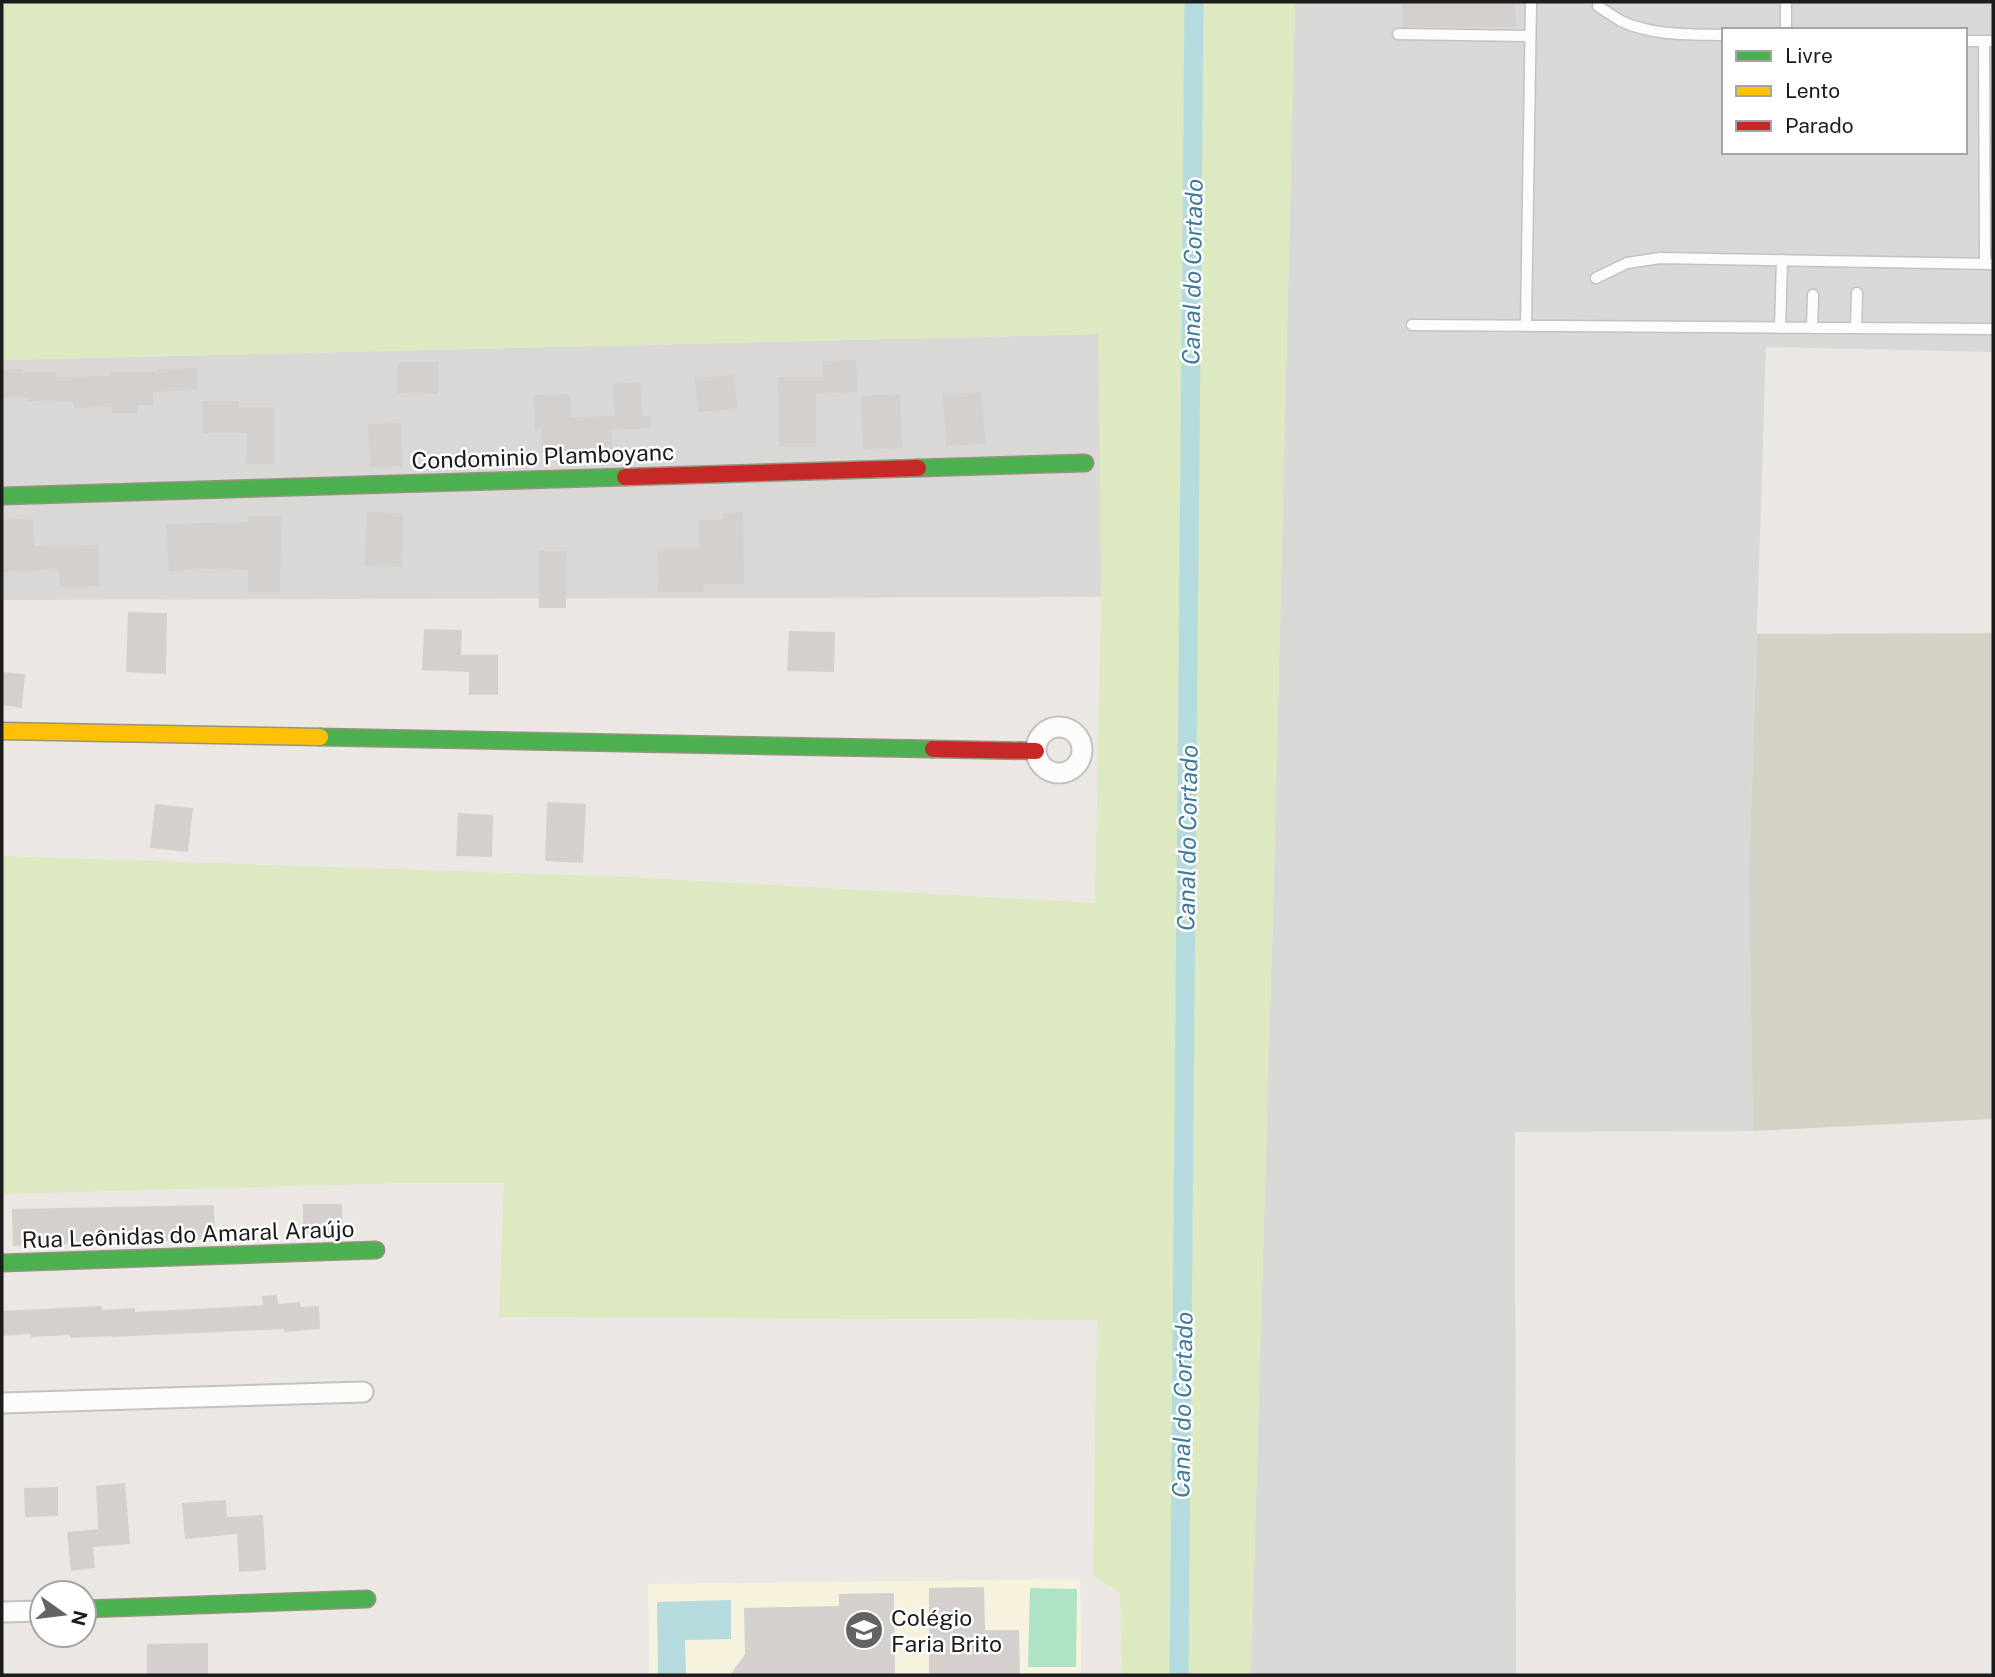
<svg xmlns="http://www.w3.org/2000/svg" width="1995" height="1677" font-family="'Public Sans',sans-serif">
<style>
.residential{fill:#dad8d6;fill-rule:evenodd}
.education{fill:#f6f2de}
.construction{fill:#d4d1c6}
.grass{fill:#dce9c1}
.pitch{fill:#aee3c6}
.water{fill:#b6dbde}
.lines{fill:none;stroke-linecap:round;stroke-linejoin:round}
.canal{stroke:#b6dbde;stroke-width:19}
.building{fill:#d3d0cd}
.lane-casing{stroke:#c3c2c0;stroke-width:13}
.street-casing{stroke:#c3c2c0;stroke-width:23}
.fast-casing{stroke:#95937c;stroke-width:19}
.slow-casing{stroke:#95937c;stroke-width:19}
.jam-casing{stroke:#95937c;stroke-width:19}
.lane{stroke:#fcfcfb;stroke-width:10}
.street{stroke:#fcfcfb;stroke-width:19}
.fast{stroke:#4caf50;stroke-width:16}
.slow{stroke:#ffc107;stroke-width:16}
.jam{stroke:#c62828;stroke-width:16}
.labels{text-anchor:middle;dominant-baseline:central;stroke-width:5;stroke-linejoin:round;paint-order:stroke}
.street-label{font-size:23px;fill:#1c1c1c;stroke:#fff}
.poi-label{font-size:23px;fill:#1c1c1c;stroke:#fff;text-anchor:start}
.water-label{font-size:24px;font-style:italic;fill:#427b9c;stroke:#fff}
</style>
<rect width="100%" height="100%" fill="#ebe8e4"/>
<path class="residential" d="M1295,2H1993V352L1766,347L1749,875L1753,1131L1515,1132L1516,1675H1251L1274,874ZM1724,30H1965V152H1724Z
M1099,334L1101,597L2,600V360Z"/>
<path class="education" d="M1080,1579L1081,1675H649L648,1584Z"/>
<path class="construction" d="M1993,633V1119L1753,1131L1749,875L1757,634Z"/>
<path class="grass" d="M2,2H1295L1274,874L1251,1675H1122L1120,1593L1093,1575L1097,1320L499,1317L504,1183H405L2,1194V856L628,877L1095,903L1101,597L1098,334L2,360Z"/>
<path class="pitch" d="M1030,1588L1077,1589L1076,1667H1028Z"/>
<path class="water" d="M731,1600V1639L685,1640L686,1675H658L657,1602Z"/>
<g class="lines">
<path class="canal" d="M1179,1675L1194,2"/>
</g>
<path class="building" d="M1403,2H1515L1516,27H1402Z
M856,360L857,392L816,394V447H779L778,377H823L822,361Z
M398,362H438V394L397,393Z
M197,368L198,390L153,392V405H137V413H112V407L74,408V402L28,401V397L2,398V369H23V372H56V377L111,376V372H157V369Z
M734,375L737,409L698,412L695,378Z
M640,382L642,416H650L651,428L612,430V458H576V452L542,453L541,429L535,430L534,395L570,394L571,417L615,416L613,384Z
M982,392L985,444L946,446L943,394Z
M900,394L902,448L863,450L861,396Z
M202,401H239V407H274V464H246L247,433H203Z
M401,423L402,466L370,467L368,424Z
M367,512L403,513L402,567L365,566Z
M743,512L744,584H703L704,592H658L657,550L699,549V520H723V513Z
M248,516H281L280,593H248V570L203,569L169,571L166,524L248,522Z
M33,518L34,546L98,545L99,586L60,587L59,569L2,572V520Z
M539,551H567L566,608H539Z
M128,612L167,613L166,674L126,672Z
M424,629L462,630L461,655H498V695H469V672L422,670Z
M789,631L835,632L834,672L787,671Z
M2,672L25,674L22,708L2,705Z
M547,802L586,804L583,863L545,861Z
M155,804L193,808L188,852L150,848Z
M458,813L493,815L492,857L456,856Z
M303,1204H342L343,1235L303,1236Z
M214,1205L215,1239L13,1246L12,1209Z
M277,1295L278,1304L300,1302L301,1307L319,1306L320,1329L284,1332V1329L112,1337V1336L71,1338L70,1335L31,1337V1334L2,1336V1311L102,1306V1310L135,1308V1312L194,1309L263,1305L262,1296Z
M125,1483L130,1544L93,1547L95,1568L71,1571L67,1532L98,1529L96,1486Z
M58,1487V1516L25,1517L24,1488Z
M226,1500L227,1517L263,1515L266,1570L239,1572L237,1534L185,1539L182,1503Z
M984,1587L985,1630H1019L1020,1675H929V1588Z
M894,1593L895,1675H730L745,1654L744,1608L839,1606V1594Z
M208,1643V1675H147V1644Z"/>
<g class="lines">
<defs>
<path id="lane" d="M1598,6C1605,11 1613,16 1621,21C1652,36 1690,34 1724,35
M1786,30V2
M1398,34L1530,36
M1965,41H1993
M1984,41L1985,264
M1596,278L1627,263L1660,258L1993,264
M1412,325L1993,329
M1526,326L1531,2
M1780,328L1782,260
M1812,328L1813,295
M1856,328L1857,293"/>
<path id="street" d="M1036 750a23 23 0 1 1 46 0a23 23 0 1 1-46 0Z
M2,1403L363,1392
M2,1612L42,1611"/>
<path id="fast" d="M918,468L1085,463
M2,496L625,477
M320,737L933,749
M2,1263L376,1250
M84,1609L367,1599"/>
<path id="slow" d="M2,731L320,737"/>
<path id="jam" d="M625,477L918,468
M933,749L1036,751"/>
</defs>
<use href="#lane" class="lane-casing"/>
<use href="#street" class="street-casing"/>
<use href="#fast" class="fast-casing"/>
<use href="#slow" class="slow-casing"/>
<use href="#jam" class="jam-casing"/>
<use href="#lane" class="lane"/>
<use href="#street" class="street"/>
<use href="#fast" class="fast"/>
<use href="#slow" class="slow"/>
<use href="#jam" class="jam"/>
</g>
<defs>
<symbol id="school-disc" viewBox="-11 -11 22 22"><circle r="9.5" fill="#646362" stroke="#fff"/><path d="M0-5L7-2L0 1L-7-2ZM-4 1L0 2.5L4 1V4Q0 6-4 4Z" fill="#fff"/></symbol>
</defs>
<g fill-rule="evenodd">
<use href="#school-disc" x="842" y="1608" width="44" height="44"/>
</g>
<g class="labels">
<g class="street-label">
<text transform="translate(543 456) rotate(-2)">Condominio Plamboyanc</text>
<text transform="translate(188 1234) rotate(-2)">Rua Leônidas do Amaral Araújo</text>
</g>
<g class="poi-label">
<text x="891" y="1617">Colégio<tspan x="891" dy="26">Faria Brito</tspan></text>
</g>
<g class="water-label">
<text transform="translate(1192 272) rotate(-89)">Canal do Cortado</text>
<text transform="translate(1187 838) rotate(-89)">Canal do Cortado</text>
<text transform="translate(1182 1405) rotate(-89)">Canal do Cortado</text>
</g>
</g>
<rect width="1995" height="1677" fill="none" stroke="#1c1c1c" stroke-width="7"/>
<rect x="1722" y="28" width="245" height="126" fill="#ffffff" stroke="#a4a4a4" stroke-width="2"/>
<rect x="1736" y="51" width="35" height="10" fill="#4caf50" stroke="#a4a4a4" stroke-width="2"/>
<text x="1785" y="63" font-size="21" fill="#1c1c1c">Livre</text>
<rect x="1736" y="86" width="35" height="10" fill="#ffc107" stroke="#a4a4a4" stroke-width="2"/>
<text x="1785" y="98" font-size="21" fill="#1c1c1c">Lento</text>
<rect x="1736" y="121" width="35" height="10" fill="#c62828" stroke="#a4a4a4" stroke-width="2"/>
<text x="1785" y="133" font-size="21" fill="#1c1c1c">Parado</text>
<g transform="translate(63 1614) rotate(104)"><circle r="33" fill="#ffffff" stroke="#a4a4a4" stroke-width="2"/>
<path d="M0-5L12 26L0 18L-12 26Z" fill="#646362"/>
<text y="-10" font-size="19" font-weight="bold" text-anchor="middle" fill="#1c1c1c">N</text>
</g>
</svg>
